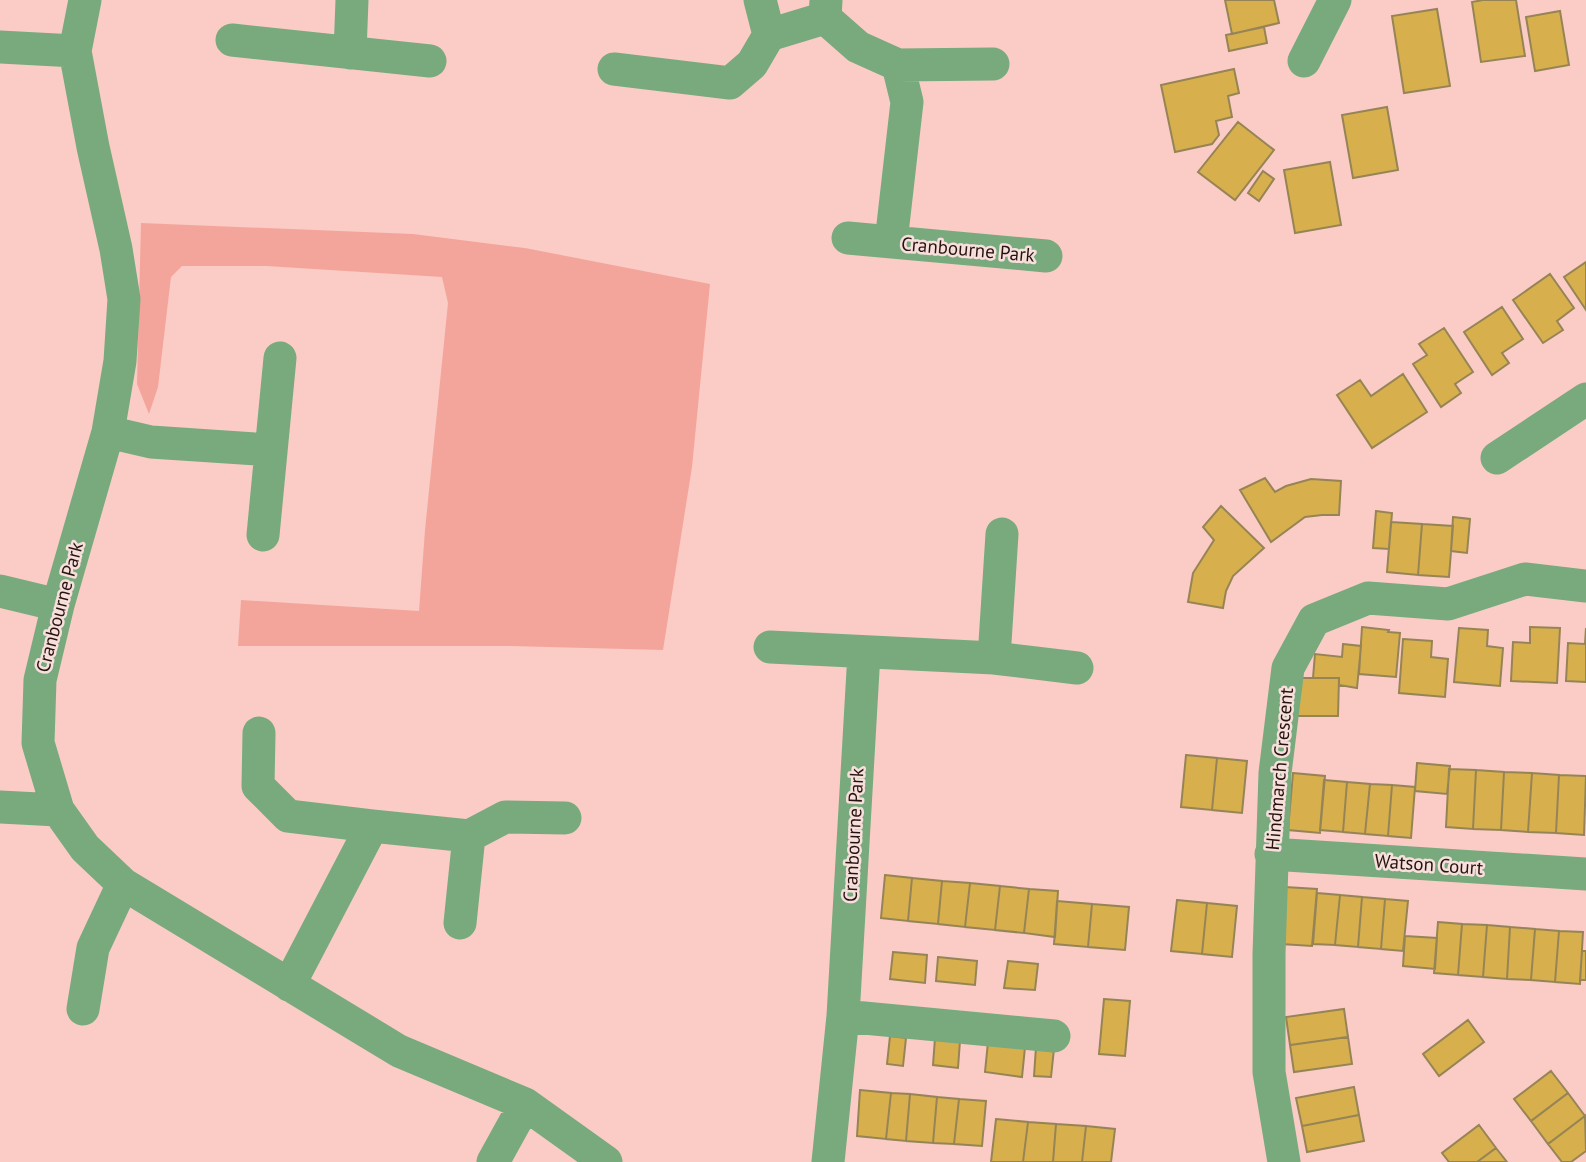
<svg xmlns="http://www.w3.org/2000/svg" width="1586" height="1162" font-family="'PT Sans',sans-serif">
<style>
.green{fill:#f4a59b}
.building{fill:#d7b04d;stroke:#978456;stroke-width:2}
.lines{fill:none;stroke-linecap:round;stroke-linejoin:round}
.street{stroke:#78aa7e;stroke-width:33}
.labels{text-anchor:middle;dominant-baseline:central;stroke-width:5;stroke-linejoin:round;paint-order:stroke}
.street-label{font-size:19px;fill:#261310;stroke:#f7dfdc}
</style>
<rect width="100%" height="100%" fill="#fbccc5"/>
<path class="green" d="M141,223L413,234L525,248L710,284L692,467L663,650L510,646H238L241,600L419,611L425,530L448,303L442,277L266,266H182L171,277L158,387L149,414L137,384Z"/>
<path class="building" d="M1225,0H1274L1279,23L1232,34Z
M1483,0H1516L1525,56L1481,62L1472,2Z
M1437,9L1450,86L1404,93L1392,16Z
M1560,11L1569,65L1535,71L1526,17Z
M1264,27L1267,43L1229,51L1226,35Z
M1234,69L1239,93L1228,96L1232,117L1216,121L1219,135L1212,144L1175,152L1161,85Z
M1387,107L1398,170L1353,178L1342,115Z
M1238,122L1274,150L1235,200L1198,172Z
M1330,162L1341,225L1295,233L1284,170Z
M1263,171L1274,179L1259,201L1248,193Z
M1586,262V310L1564,277Z
M1550,274L1574,308L1557,321L1563,330L1543,343L1513,300Z
M1502,307L1523,339L1502,353L1509,363L1492,375L1464,332Z
M1444,328L1473,372L1455,384L1461,393L1441,407L1413,364L1427,355L1419,344Z
M1403,374L1427,412L1372,448L1337,395L1360,380L1371,396Z
M1265,478L1275,492L1286,486L1311,479L1341,481L1339,515H1322L1305,517L1271,542L1240,490Z
M1221,506L1264,548L1233,576L1226,591L1223,608L1188,602L1193,573L1214,540L1203,527Z
M1376,511L1392,513L1389,549L1373,548Z
M1453,517L1470,519L1467,553L1451,551Z
M1391,522L1422,524L1418,575L1387,572Z
M1422,524L1453,526L1449,577L1418,575Z
M1362,627L1389,630L1388,632L1400,633L1396,677L1359,674Z
M1530,627L1560,628L1557,683L1511,681L1513,642L1530,643Z
M1459,628L1488,630L1487,646L1503,648L1500,686L1454,682Z
M1586,628V682L1566,681L1568,643L1585,644Z
M1403,639L1432,641L1431,657L1448,659L1445,697L1399,693Z
M1343,644L1361,646L1357,688L1339,685V678H1313L1315,654L1342,657Z
M1292,678H1339L1338,716H1296Z
M1186,755L1217,758L1212,810L1181,807Z
M1217,758L1247,761L1242,813L1212,810Z
M1417,763L1450,766L1447,794L1415,791Z
M1449,769L1476,770L1473,829L1446,827Z
M1476,770L1504,772L1501,830L1473,829Z
M1504,772L1532,773L1528,832L1501,830Z
M1293,773L1325,776L1320,833L1288,830Z
M1532,773L1559,775L1556,833L1528,832Z
M1559,775L1586,776L1584,835L1556,833Z
M1324,780L1347,782L1343,832L1320,830Z
M1347,782L1370,784L1365,834L1343,832Z
M1370,784L1392,785L1388,836L1365,834Z
M1392,785L1415,787L1411,838L1388,836Z
M885,875L912,878L908,921L881,918Z
M912,878L942,881L938,924L908,921Z
M942,881L970,883L965,927L938,924Z
M970,883L1000,886L995,930L965,927Z
M1000,886L1029,889L1024,933L995,930Z
M1285,887L1317,889L1312,946L1281,944Z
M1029,889L1058,891L1055,937L1024,933Z
M1317,893L1340,895L1335,945L1313,944Z
M1340,895L1362,897L1358,947L1335,945Z
M1362,897L1385,899L1381,949L1358,947Z
M1385,899L1408,901L1403,951L1381,949Z
M1177,900L1207,903L1202,954L1171,951Z
M1057,901L1092,904L1088,947L1054,944Z
M1207,903L1237,906L1232,957L1202,954Z
M1092,904L1129,907L1125,950L1088,947Z
M1438,922L1462,924L1458,975L1434,973Z
M1462,924L1487,925L1483,977L1458,975Z
M1487,925L1510,927L1507,979L1483,977Z
M1510,927L1535,929L1531,980L1507,979Z
M1535,929L1559,931L1555,982L1531,980Z
M1559,931L1583,932L1580,984L1555,982Z
M1405,936L1437,938L1435,969L1403,966Z
M1582,951H1586V980H1580Z
M893,952L927,955L925,983L890,979Z
M938,957L977,961L975,985L936,981Z
M1008,961L1038,964L1035,990L1004,988Z
M1104,999L1130,1001L1125,1056L1099,1054Z
M1344,1009L1348,1037L1290,1045L1286,1017Z
M1468,1020L1484,1042L1439,1076L1423,1054Z
M890,1036L906,1038L903,1066L887,1064Z
M1348,1037L1352,1064L1294,1072L1290,1045Z
M935,1038L960,1041L958,1068L933,1065Z
M988,1042L1025,1047L1022,1077L985,1072Z
M1036,1047L1054,1049L1051,1077L1034,1076Z
M1551,1071L1568,1093L1531,1121L1514,1099Z
M1354,1087L1359,1115L1302,1126L1296,1098Z
M860,1090L891,1093L886,1139L857,1136Z
M891,1093L910,1094L906,1141L886,1139Z
M1568,1093L1585,1116L1548,1144L1531,1121Z
M910,1094L937,1097L933,1143L906,1141Z
M937,1097L959,1099L954,1144L933,1143Z
M959,1099L986,1101L982,1146L954,1144Z
M1359,1115L1364,1141L1307,1152L1302,1126Z
M1585,1116L1586,1151L1571,1162H1562L1548,1144Z
M996,1119L1028,1122L1023,1162H991Z
M1028,1122L1056,1124L1053,1162H1023Z
M1056,1124L1086,1126L1082,1162H1053Z
M1479,1125L1496,1148L1477,1162H1449L1442,1153Z
M1086,1126L1115,1129L1111,1162H1082Z
M1496,1148L1507,1162H1477Z"/>
<g class="lines">
<path class="street" d="M85,0L75,51L93,147L116,249L124,299L120,361L108,432L58,605L40,680L38,743L58,810L85,848L123,884L399,1051L525,1104L606,1162
M760,0L769,35
M826,0L825,18L858,47L898,65L907,102L891,242
M232,40L430,61
M0,47L75,51
M350,53L352,0
M1304,61L1335,0
M898,65L993,64
M614,69L730,83L752,64L769,35L825,18
M848,238L1046,256
M108,432L151,442L270,450
M1497,458L1586,399
M263,535L280,358
M0,591L58,605
M770,647L994,658L1077,668
M994,658L1002,534
M259,733L258,786L288,816L372,826L469,836L505,817L565,818
M0,807L58,810
M1271,854L1586,874
M460,923L469,836
M289,985L372,826
M83,1009L93,948L123,884
M843,1016L1054,1036
M493,1162L525,1104
M828,1162L843,1016L864,653
M1284,1162L1269,1072V954L1275,773L1288,668L1314,620L1368,598L1448,604L1525,579L1586,586"/>
</g>
<g class="labels">
<g class="street-label">
<text transform="translate(968 249) rotate(5)">Cranbourne Park</text>
<text transform="translate(59 607) rotate(-75)">Cranbourne Park</text>
<text transform="translate(1279 769) rotate(-85)">Hindmarch Crescent</text>
<text transform="translate(853 835) rotate(-87)">Cranbourne Park</text>
<text transform="translate(1429 864) rotate(4)">Watson Court</text>
</g>
</g>
</svg>
